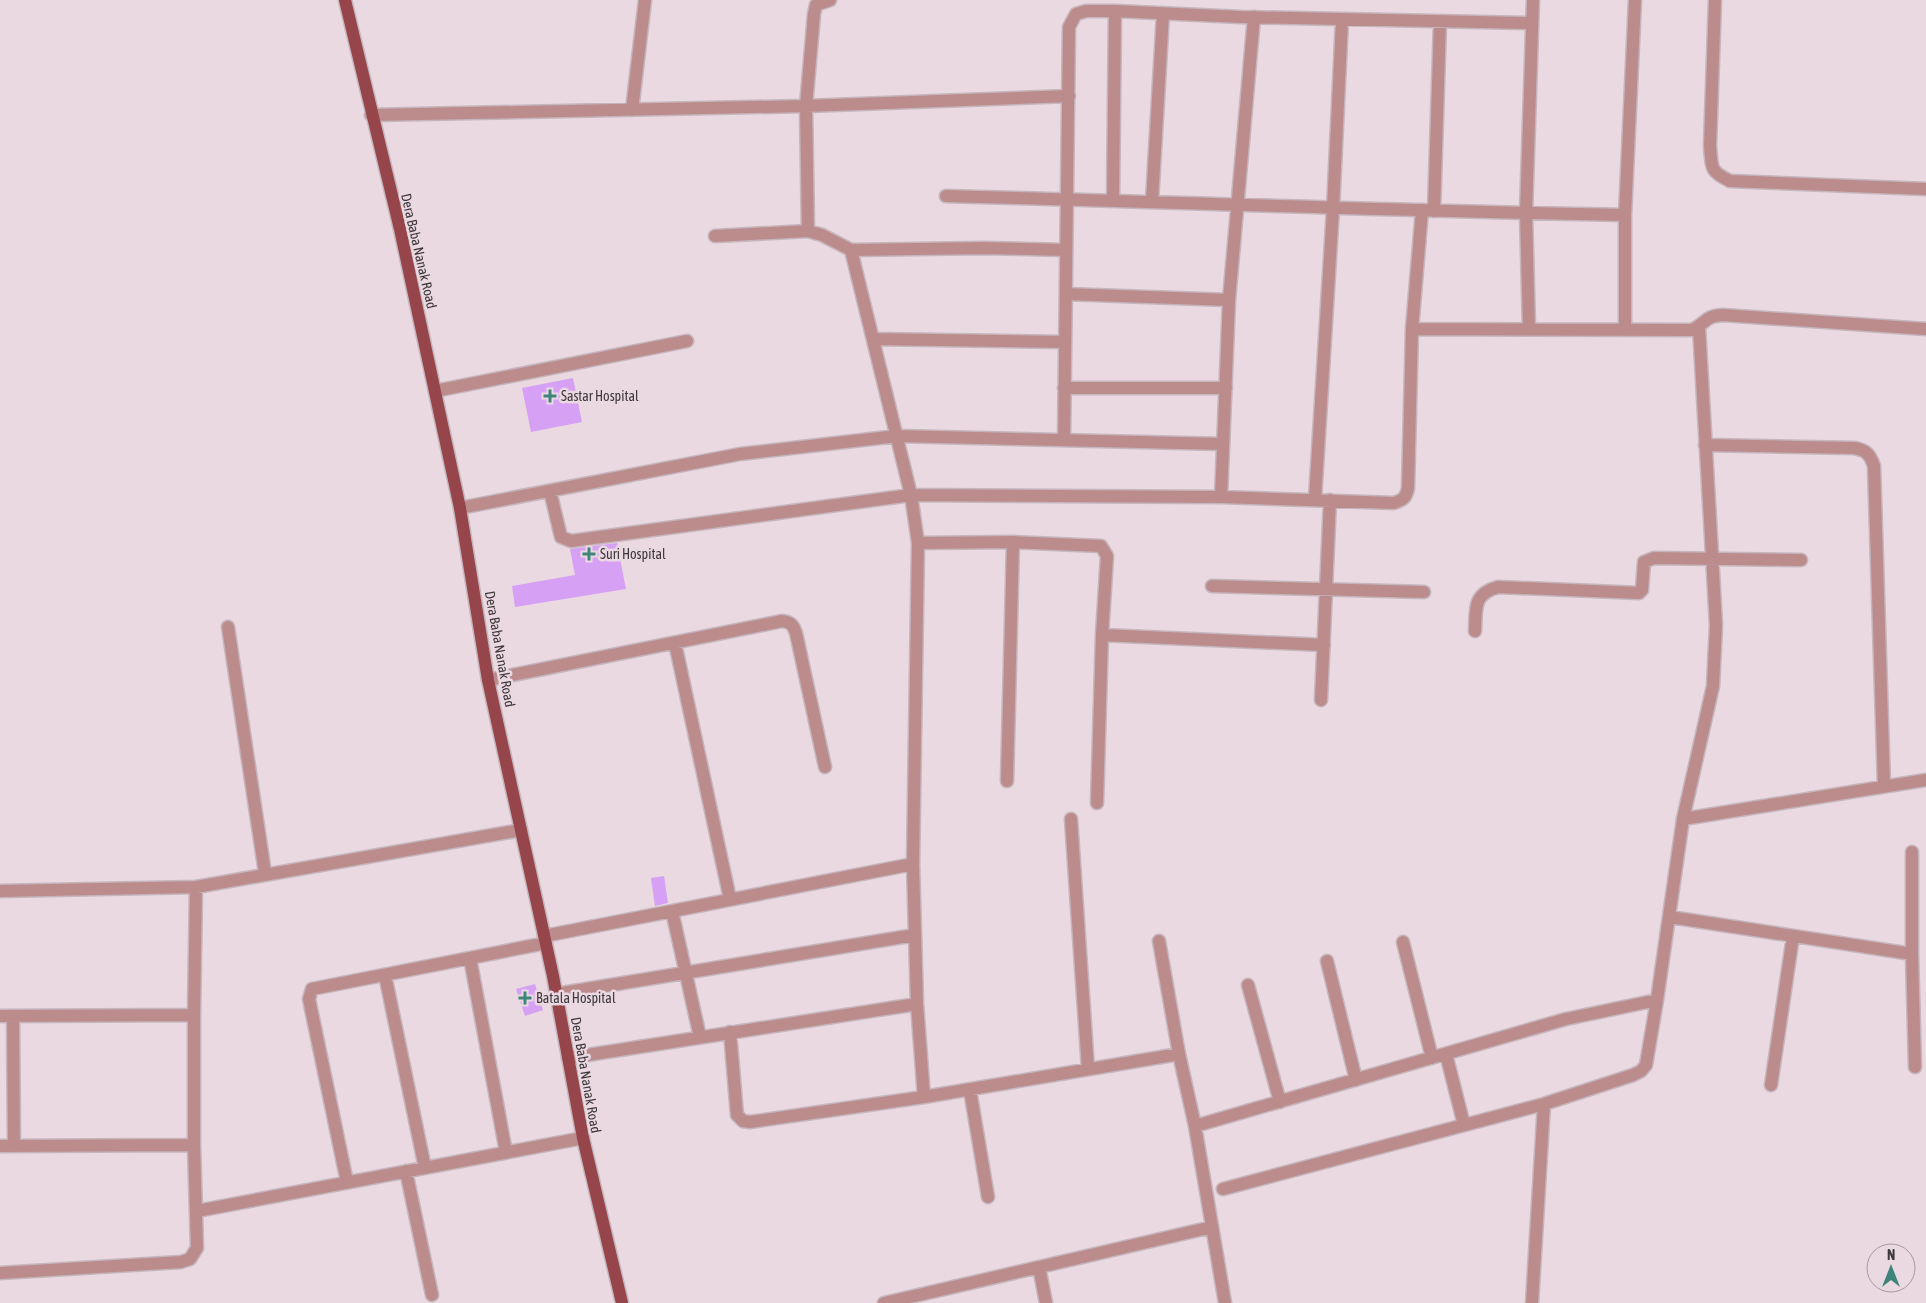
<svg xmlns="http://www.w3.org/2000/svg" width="1926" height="1303" font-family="'Asap Condensed',sans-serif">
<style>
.building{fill:#d6a0f4}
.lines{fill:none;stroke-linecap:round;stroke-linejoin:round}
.minor-casing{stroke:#c5b6bd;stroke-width:15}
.major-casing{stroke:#c5b6bd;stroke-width:15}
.minor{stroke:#bc8c8d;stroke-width:12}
.major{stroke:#96454a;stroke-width:12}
.poi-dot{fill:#3f847b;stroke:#ebd9e2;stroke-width:2}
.labels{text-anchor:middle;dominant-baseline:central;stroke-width:5;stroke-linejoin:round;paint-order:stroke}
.street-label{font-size:14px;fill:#3e383b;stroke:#ebd9e2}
.poi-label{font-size:14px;fill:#3e383b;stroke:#ebd9e2;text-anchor:start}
</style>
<rect width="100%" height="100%" fill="#ebd9e2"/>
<path class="building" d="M573,378L582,422L531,432L522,388Z
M617,543L626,589L515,607L512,586L575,575L570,549Z
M664,876L668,903L655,906L651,878Z
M535,984L543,1010L525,1016L516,989Z"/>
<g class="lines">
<defs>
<path id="minor" d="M1715,0L1710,146C1712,167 1709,171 1730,181L1926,189
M632,110L645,0
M371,115L806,106L1069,96
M946,196C1172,202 1399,211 1625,215
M1113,200L1115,11
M1152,201L1163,14
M1434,211L1440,22
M808,231L806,106L814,14L816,5L830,0
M715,236L808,231L822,235L851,250L984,248L1066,250
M851,250L911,495L918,543L913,864L917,1004L924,1097
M1066,294L1229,300
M1412,329L1692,330C1707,323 1704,316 1723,315L1926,329
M1529,329L1526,213L1533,0
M1625,329V215L1635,0
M873,339L1065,342
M1064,388H1226
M435,391L687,341
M1064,440L1069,27L1076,14L1086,11H1115L1241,17L1530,23
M1705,445L1854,448C1866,450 1870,454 1874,466L1884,786
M550,491L561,537L571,541L911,495L1221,497L1394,503C1403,500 1406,498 1408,488L1412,329L1422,210
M1221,497L1229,300L1254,17
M1315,499L1333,209L1342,20
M460,508L740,454L897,436L1223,444
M918,543L1013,542L1101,546L1107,556L1102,635L1324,645
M1212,586L1424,592
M228,627L265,873
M1475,631C1476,608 1473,594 1498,587L1639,593L1642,590L1644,562L1654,558L1801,560
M675,643L730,899
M488,680L782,621C791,622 793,625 796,633L825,767
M1321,700L1330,500
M1007,781L1013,542
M1097,803L1102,635
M1071,819L1088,1069
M1683,819L1926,780
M1912,852V954
M0,891L196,887L521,830
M672,911L700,1037
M1670,917L1912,954L1915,1067
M544,936L913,864
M1159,941L1179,1054
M1403,942L1432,1058
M470,958L506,1152
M1327,961L1356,1080
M385,975L425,1168
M1248,985L1280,1102
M556,994L915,935
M194,1015V1145
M0,1016L194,1015L196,887
M13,1016L14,1146
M730,1032L737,1115L743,1121L750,1122L924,1097L1179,1054L1195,1126L1225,1303
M1446,1054L1464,1125
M568,1058L917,1004
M1771,1085L1793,936
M970,1090L988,1197
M1195,1126L1566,1019L1657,1000L1683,819L1713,686L1716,625L1699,327
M0,1146L194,1145L197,1248L190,1259L181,1262L0,1273
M406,1171L432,1295
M347,1182L309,999L312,989L546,943
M1223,1189L1544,1104L1633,1075L1641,1071L1646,1065L1657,1000
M197,1211L583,1138
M1039,1267L1046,1303
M884,1303L1212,1227
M1532,1303L1544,1104"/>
<path id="major" d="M345,0L400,229L460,508L488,680L553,976L583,1138L622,1303"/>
</defs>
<use href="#minor" class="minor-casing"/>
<use href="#major" class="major-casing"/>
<use href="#minor" class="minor"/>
<use href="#major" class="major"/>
</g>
<g class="poi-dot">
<path d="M547.5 388.5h5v5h5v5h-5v5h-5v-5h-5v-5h5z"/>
<path d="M586.5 546.5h5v5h5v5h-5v5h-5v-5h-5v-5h5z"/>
<path d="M522.5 990.5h5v5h5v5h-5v5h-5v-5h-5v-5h5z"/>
</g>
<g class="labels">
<g class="street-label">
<text transform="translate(419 251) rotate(77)">Dera Baba Nanak Road</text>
<text transform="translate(500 649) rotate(80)">Dera Baba Nanak Road</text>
<text transform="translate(586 1075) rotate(80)">Dera Baba Nanak Road</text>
</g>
<g class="poi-label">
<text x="561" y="396">Sastar Hospital</text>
<text x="600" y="554">Suri Hospital</text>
<text x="536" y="998">Batala Hospital</text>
</g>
</g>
<g transform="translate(1891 1268)"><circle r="24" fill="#ebd9e2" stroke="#a6999f"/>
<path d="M0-4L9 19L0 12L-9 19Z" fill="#3f847b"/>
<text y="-8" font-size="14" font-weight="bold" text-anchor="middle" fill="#3e383b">N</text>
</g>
</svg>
